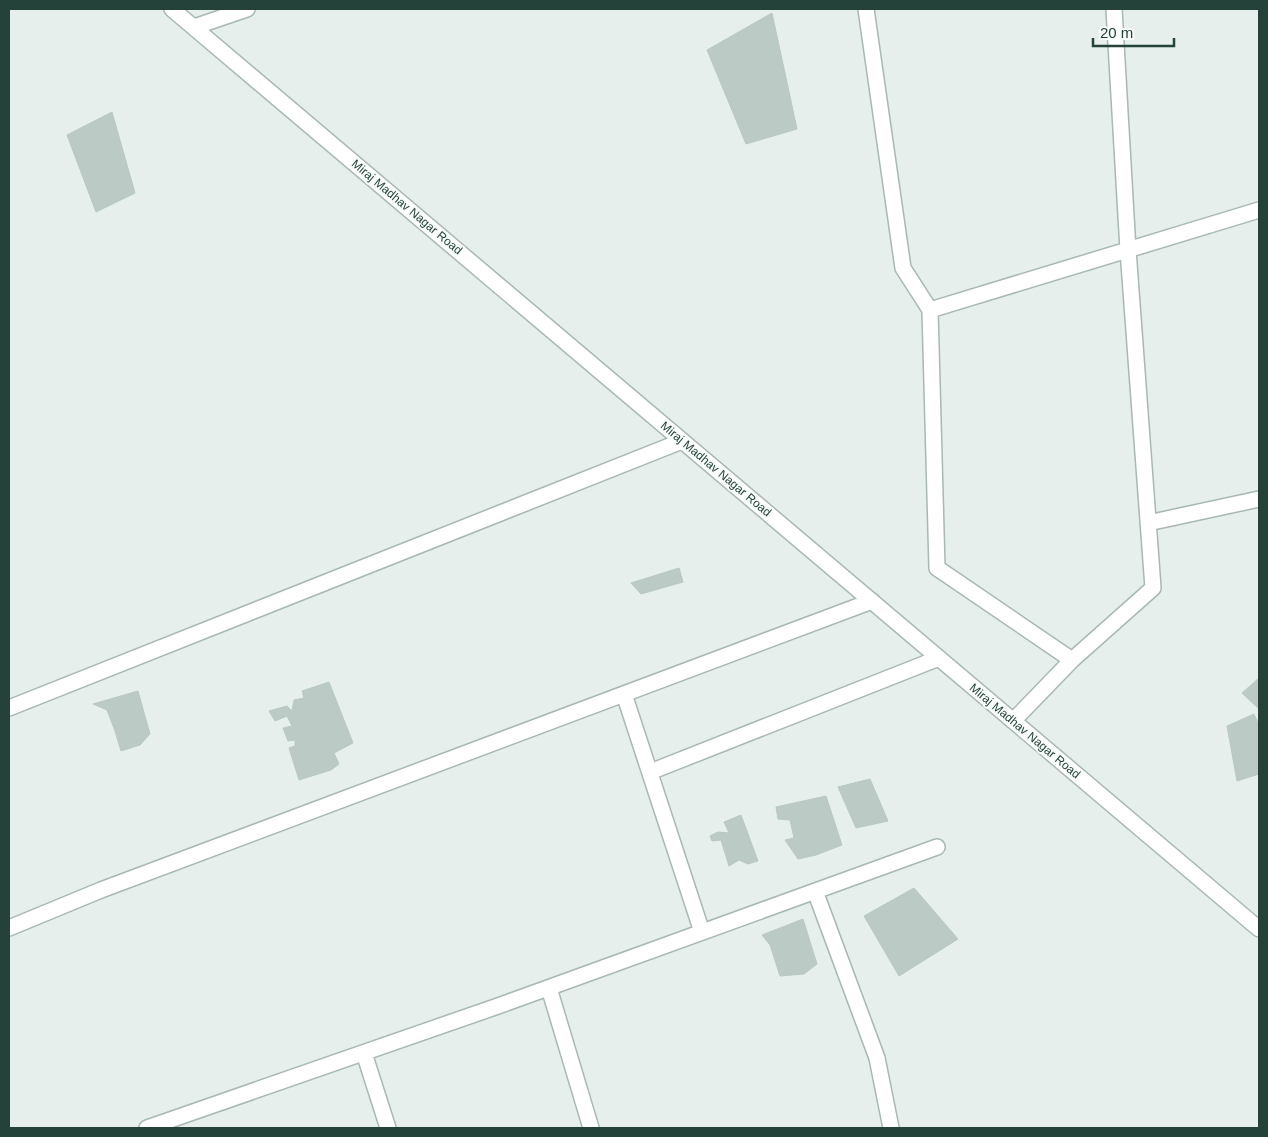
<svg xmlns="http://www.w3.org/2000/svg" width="1268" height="1137" font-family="Helvetica,sans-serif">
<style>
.building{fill:#bbcac4;stroke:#b8c9c2}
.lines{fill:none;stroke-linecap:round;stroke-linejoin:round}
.minor-casing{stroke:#a8b8b2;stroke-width:18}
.minor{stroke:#fff;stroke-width:15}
.labels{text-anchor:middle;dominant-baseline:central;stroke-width:4;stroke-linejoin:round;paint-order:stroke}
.street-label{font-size:12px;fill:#24423a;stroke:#f7fbf9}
</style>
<rect width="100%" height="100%" fill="#e6efeb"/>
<path class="building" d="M772,13L797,129L746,144L707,50Z
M112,112L135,193L96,212L67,135Z
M679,568L683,582L641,594L631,583Z
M1259,678V709L1242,693Z
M329,682L353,743L334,753L339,764L331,770L299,780L289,748L295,746V740L288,741L283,728L292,726L287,716L275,721L269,711L287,706L292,711L294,700L304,698L302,691Z
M138,691L150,734L140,745L121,751L115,731L107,710L93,704Z
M1254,714L1259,725V774L1237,781L1227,726Z
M870,779L888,821L856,828L838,787Z
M826,796L842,845L816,855L798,859L785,840L794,838L790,820L778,819L776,807Z
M741,815L758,861L748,864L739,860L729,866L721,840L712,841L710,836L718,832L729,833L724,822Z
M914,888L958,939L899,976L864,916Z
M803,919L817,964L804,974L780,976L770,945L762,935Z"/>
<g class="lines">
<defs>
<path id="minor" d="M172,9L1259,929
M866,9L903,268L930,310L937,568L1072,660
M194,27L247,9
M930,310L1259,210
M1148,523L1259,499
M624,694L702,932
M9,708L682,441
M1013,721L1072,660L1153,588L1128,250L1114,9
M650,772L939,658
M815,891L877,1058L891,1128
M9,928L101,890L872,601
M549,988L591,1128
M364,1053L388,1128
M147,1128L498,1006L937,847"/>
</defs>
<use href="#minor" class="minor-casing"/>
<use href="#minor" class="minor"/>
</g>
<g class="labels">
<g class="street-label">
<text transform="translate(407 207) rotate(40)">Miraj Madhav Nagar Road</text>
<text transform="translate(716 469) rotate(40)">Miraj Madhav Nagar Road</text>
<text transform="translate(1025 731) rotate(40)">Miraj Madhav Nagar Road</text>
</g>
</g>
<rect width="1268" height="1137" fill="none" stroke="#24423a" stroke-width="20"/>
<path d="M1093 38v8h81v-8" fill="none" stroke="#24423a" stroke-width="2.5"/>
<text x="1100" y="38" font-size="15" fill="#24423a" stroke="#f7fbf9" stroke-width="4" paint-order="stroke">20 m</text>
</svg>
